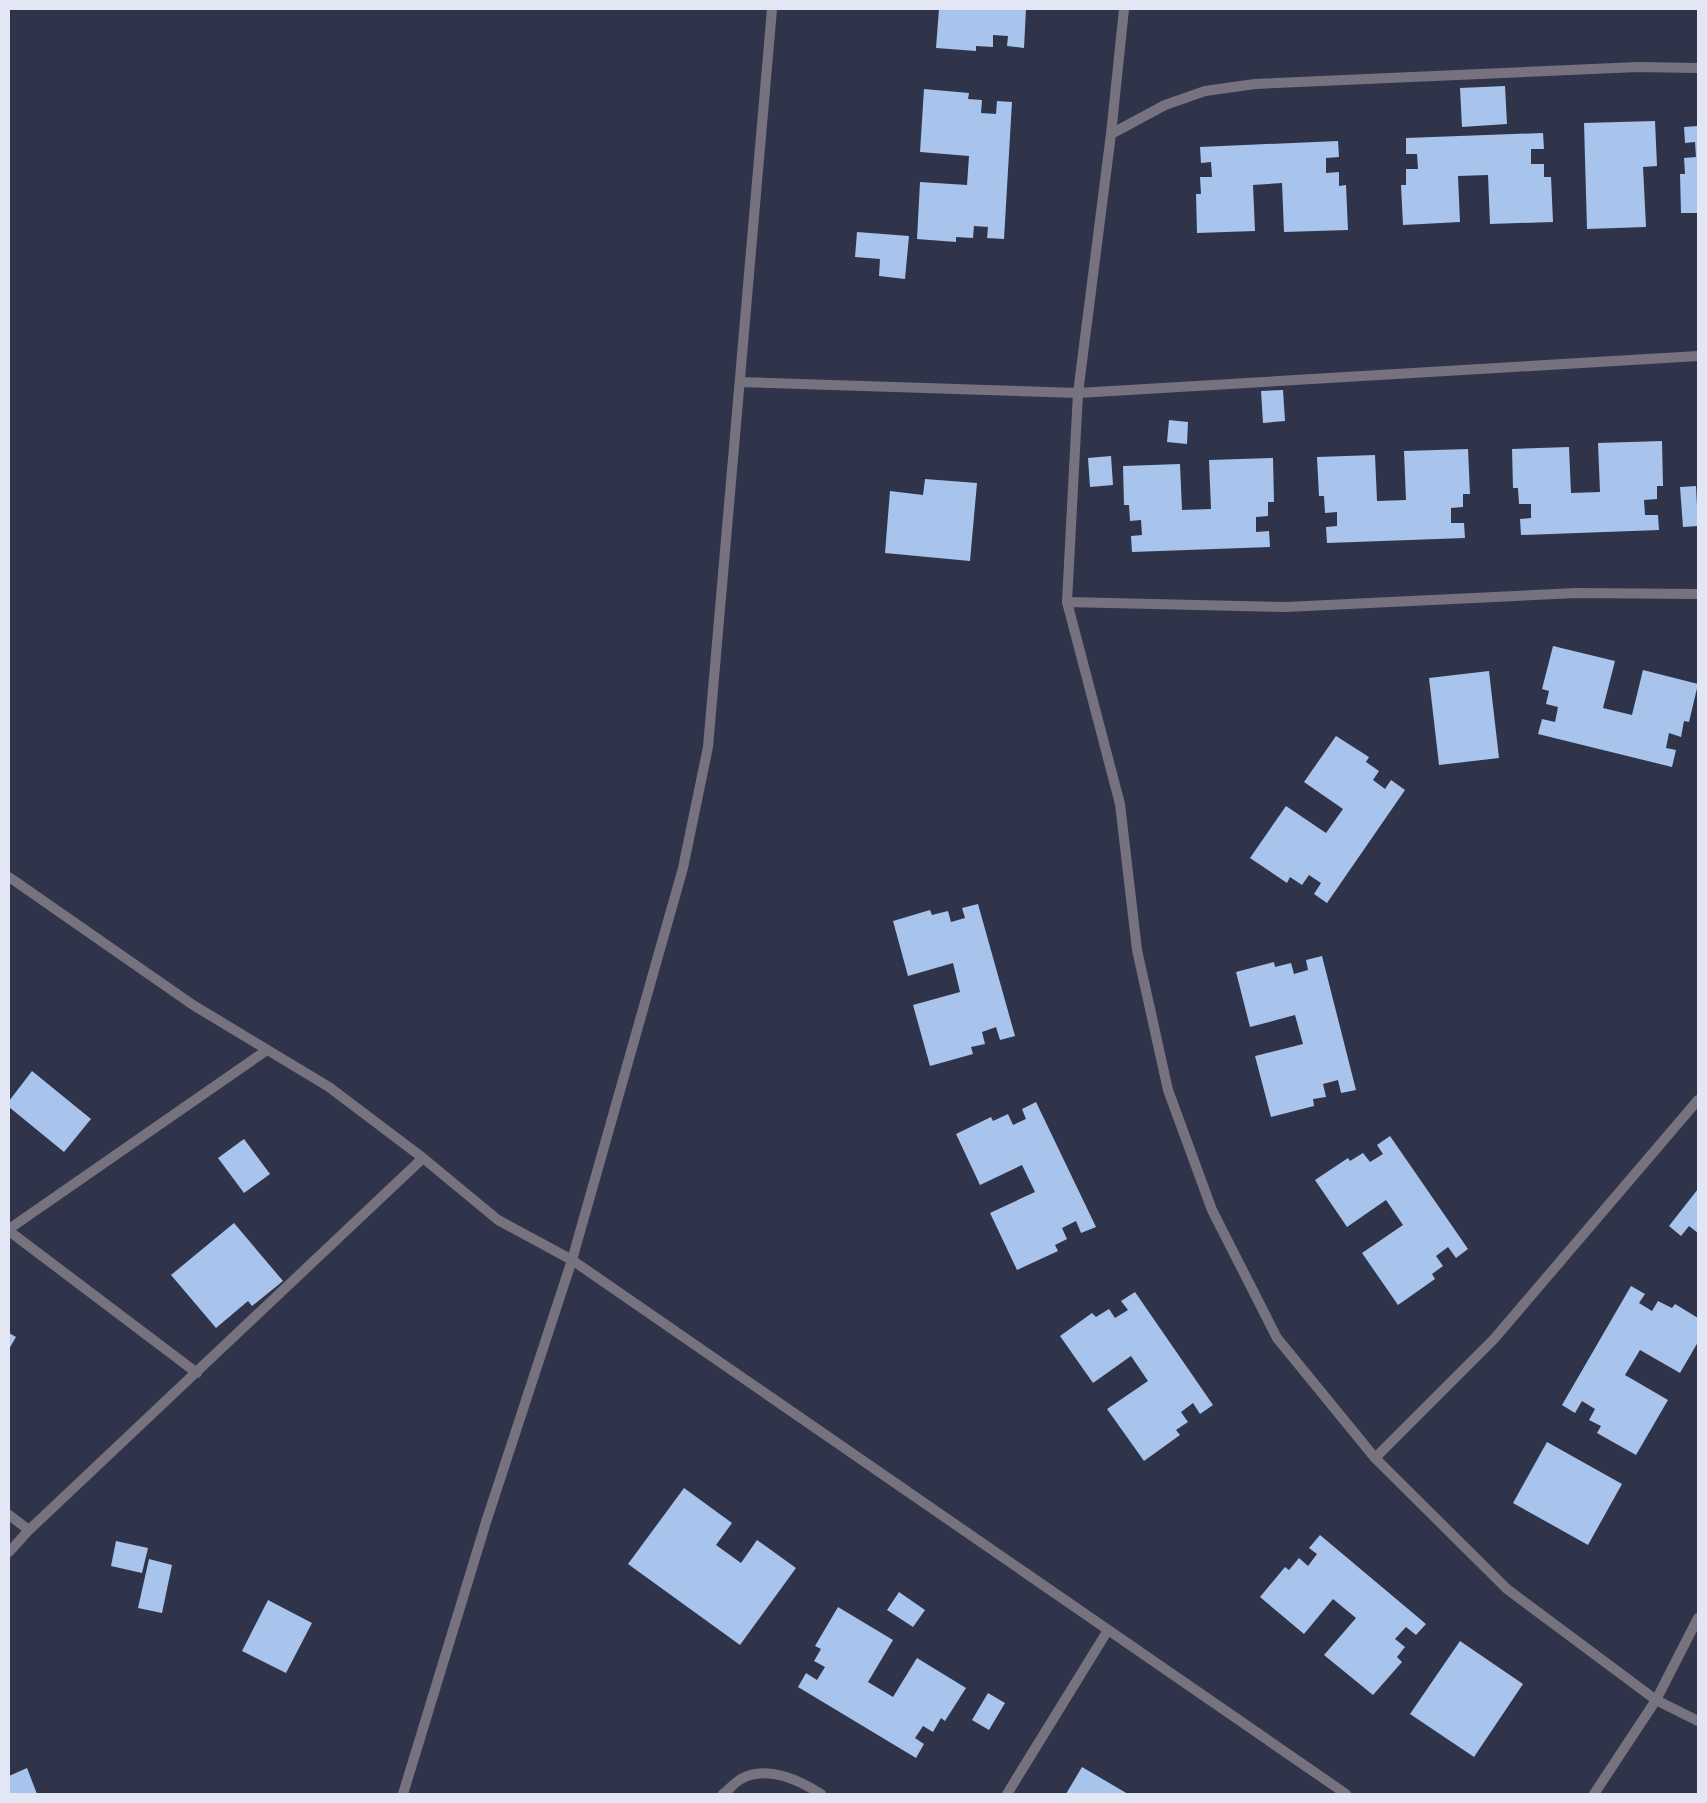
<svg xmlns="http://www.w3.org/2000/svg" width="1707" height="1803" font-family="'Public Sans',sans-serif">
<style>
.building{fill:#a8c3ec}
.lines{fill:none;stroke-linecap:round;stroke-linejoin:round}
.minor{stroke:#76737f;stroke-width:10}
</style>
<rect width="100%" height="100%" fill="#30344a"/>
<path class="building" d="M939,9H1026L1024,48L1007,46L1008,36L993,35V47L976,46V51L936,48Z
M1505,86L1507,124L1462,127L1460,88Z
M924,89L969,93L968,99L982,100L981,113L996,114L997,101L1012,102L1004,239L987,238L988,227L974,226L973,238L956,237V242L917,239L920,182L967,185L969,156L920,152Z
M1655,121L1657,166L1643,167L1646,227L1587,229L1584,123Z
M1698,126V213H1681L1680,174H1685L1684,158L1696,157L1695,142L1685,143L1684,127Z
M1543,133L1544,149H1531V164H1544V177H1551L1553,222L1490,224L1488,175L1458,176L1460,222L1403,225L1401,185H1406V169H1418L1417,154H1406V138Z
M1338,141L1339,157L1326,158V173L1339,172V186L1346,185L1348,230L1284,232L1282,183L1253,185L1255,231L1197,233L1196,194H1201L1200,177H1212L1211,162L1201,163L1200,147Z
M857,232L909,236L905,279L879,276L880,259L855,257Z
M1283,390L1285,421L1263,423L1261,391Z
M1169,420L1188,422L1187,444L1167,442Z
M1662,441L1663,486H1657V499L1644,500L1645,515H1658L1659,530L1521,535L1520,519L1531,518V504H1519L1518,488H1513L1512,449L1569,447L1571,493L1600,492L1598,443Z
M1468,449L1470,494H1463V507L1451,508V523H1464L1465,538L1327,543L1326,527L1337,526V512L1325,513L1324,496H1319L1317,457L1375,455L1377,501L1406,500L1404,451Z
M1111,456L1113,485L1090,487L1088,458Z
M1273,458L1274,502H1268V516L1256,517V532L1269,531L1270,547L1132,552L1131,536L1142,535L1141,520L1130,521L1129,505H1124L1123,466L1180,464L1182,510L1211,509L1209,460Z
M925,479L977,483L970,561L885,553L890,491L923,495Z
M1696,486L1698,526L1683,527L1680,487Z
M1553,646L1615,661L1603,708L1632,715L1643,670L1698,684L1689,722L1684,721L1681,737L1669,733L1666,748L1676,750L1672,767L1538,734L1542,719L1555,722L1558,707L1546,704L1549,691L1542,689Z
M1489,671L1499,758L1439,765L1429,678Z
M1336,736L1369,757L1366,762L1379,771L1373,780L1385,789L1391,780L1405,790L1327,903L1314,894L1321,883L1309,875L1302,885L1290,877L1287,883L1250,858L1286,806L1326,833L1343,809L1304,782Z
M978,904L1015,1036L1000,1040L996,1027L982,1032L985,1044L971,1047L973,1054L930,1066L913,1005L960,992L953,963L908,976L893,921L930,910L932,915L948,911L951,922L965,918L962,908Z
M1322,956L1356,1090L1341,1093L1338,1080L1323,1084L1326,1097L1313,1099L1314,1106L1271,1117L1255,1056L1303,1044L1295,1015L1250,1027L1236,972L1274,962L1275,967L1291,963L1294,974L1308,970L1306,960Z
M32,1071L91,1119L64,1152L9,1107V1101Z
M1036,1102L1096,1227L1081,1233L1076,1221L1062,1228L1067,1239L1055,1245L1058,1251L1017,1270L990,1213L1035,1192L1022,1165L980,1185L956,1134L991,1117L993,1121L1008,1114L1013,1125L1026,1119L1022,1109Z
M1390,1136L1468,1249L1456,1258L1448,1247L1436,1256L1443,1266L1432,1274L1435,1279L1398,1305L1362,1253L1403,1225L1386,1200L1347,1227L1315,1180L1348,1158L1350,1161L1363,1153L1370,1162L1383,1154L1377,1145Z
M244,1139L270,1174L244,1193L218,1158Z
M1698,1189V1233L1689,1226L1681,1236L1669,1226Z
M234,1223L283,1281L252,1306L248,1301L216,1328L171,1275Z
M1631,1286L1645,1294L1639,1303L1652,1311L1658,1301L1672,1308L1675,1304L1698,1318V1342L1680,1373L1640,1350L1625,1375L1668,1400L1636,1455L1597,1433L1601,1426L1589,1420L1595,1409L1582,1401L1575,1413L1562,1405Z
M1135,1292L1213,1405L1200,1414L1193,1403L1181,1412L1188,1422L1176,1430L1180,1435L1144,1461L1107,1409L1148,1381L1131,1356L1093,1383L1060,1336L1092,1313L1096,1317L1109,1309L1115,1318L1128,1310L1121,1301Z
M9,1333L16,1337L9,1349Z
M1547,1442L1622,1484L1588,1545L1513,1503Z
M684,1488L732,1523L716,1545L741,1563L757,1540L796,1568L740,1645L628,1564Z
M1320,1535L1426,1624L1416,1635L1406,1627L1395,1639L1405,1647L1397,1657L1402,1662L1373,1695L1324,1655L1356,1618L1333,1599L1304,1634L1260,1597L1285,1567L1289,1570L1299,1558L1308,1566L1317,1554L1309,1548Z
M116,1541L148,1548L142,1573L111,1566Z
M149,1559L172,1565L162,1613L138,1608Z
M899,1592L925,1610L913,1627L887,1610Z
M268,1600L312,1623L286,1673L242,1651Z
M838,1607L893,1640L868,1682L893,1697L917,1658L966,1688L945,1721L941,1718L933,1732L923,1726L915,1738L924,1744L916,1758L798,1687L806,1673L817,1680L825,1667L814,1661L821,1649L815,1646Z
M1460,1641L1523,1684L1474,1757L1410,1714Z
M988,1693L1005,1703L989,1730L972,1720Z
M1082,1767L1128,1794H1066Z
M27,1768L37,1794H9V1776Z"/>
<g class="lines">
<path class="minor" d="M1124,9L1111,134L1078,393L1067,602L1120,804L1137,950L1168,1090L1212,1210L1277,1338L1375,1458L1507,1589L1656,1700L1698,1721
M1111,134L1165,105L1205,91L1255,84L1638,67L1698,68
M740,382L1078,393L1698,356
M1067,602L1286,607L1576,593L1698,594
M9,877L193,1005L329,1087L423,1158L498,1220L572,1260L1346,1794
M9,1229L267,1050
M9,1231L197,1373
M1375,1458L1494,1339L1698,1100
M9,1515L29,1530
M9,1552L29,1530L423,1158
M403,1794L487,1519L572,1260L683,868L708,747L772,9
M723,1794C729,1790 734,1783 741,1779C767,1765 799,1780 821,1794
M1007,1794L1108,1630
M1594,1794L1656,1700L1698,1618"/>
</g>
<rect width="1707" height="1803" fill="none" stroke="#e3e6f4" stroke-width="20"/>
</svg>
